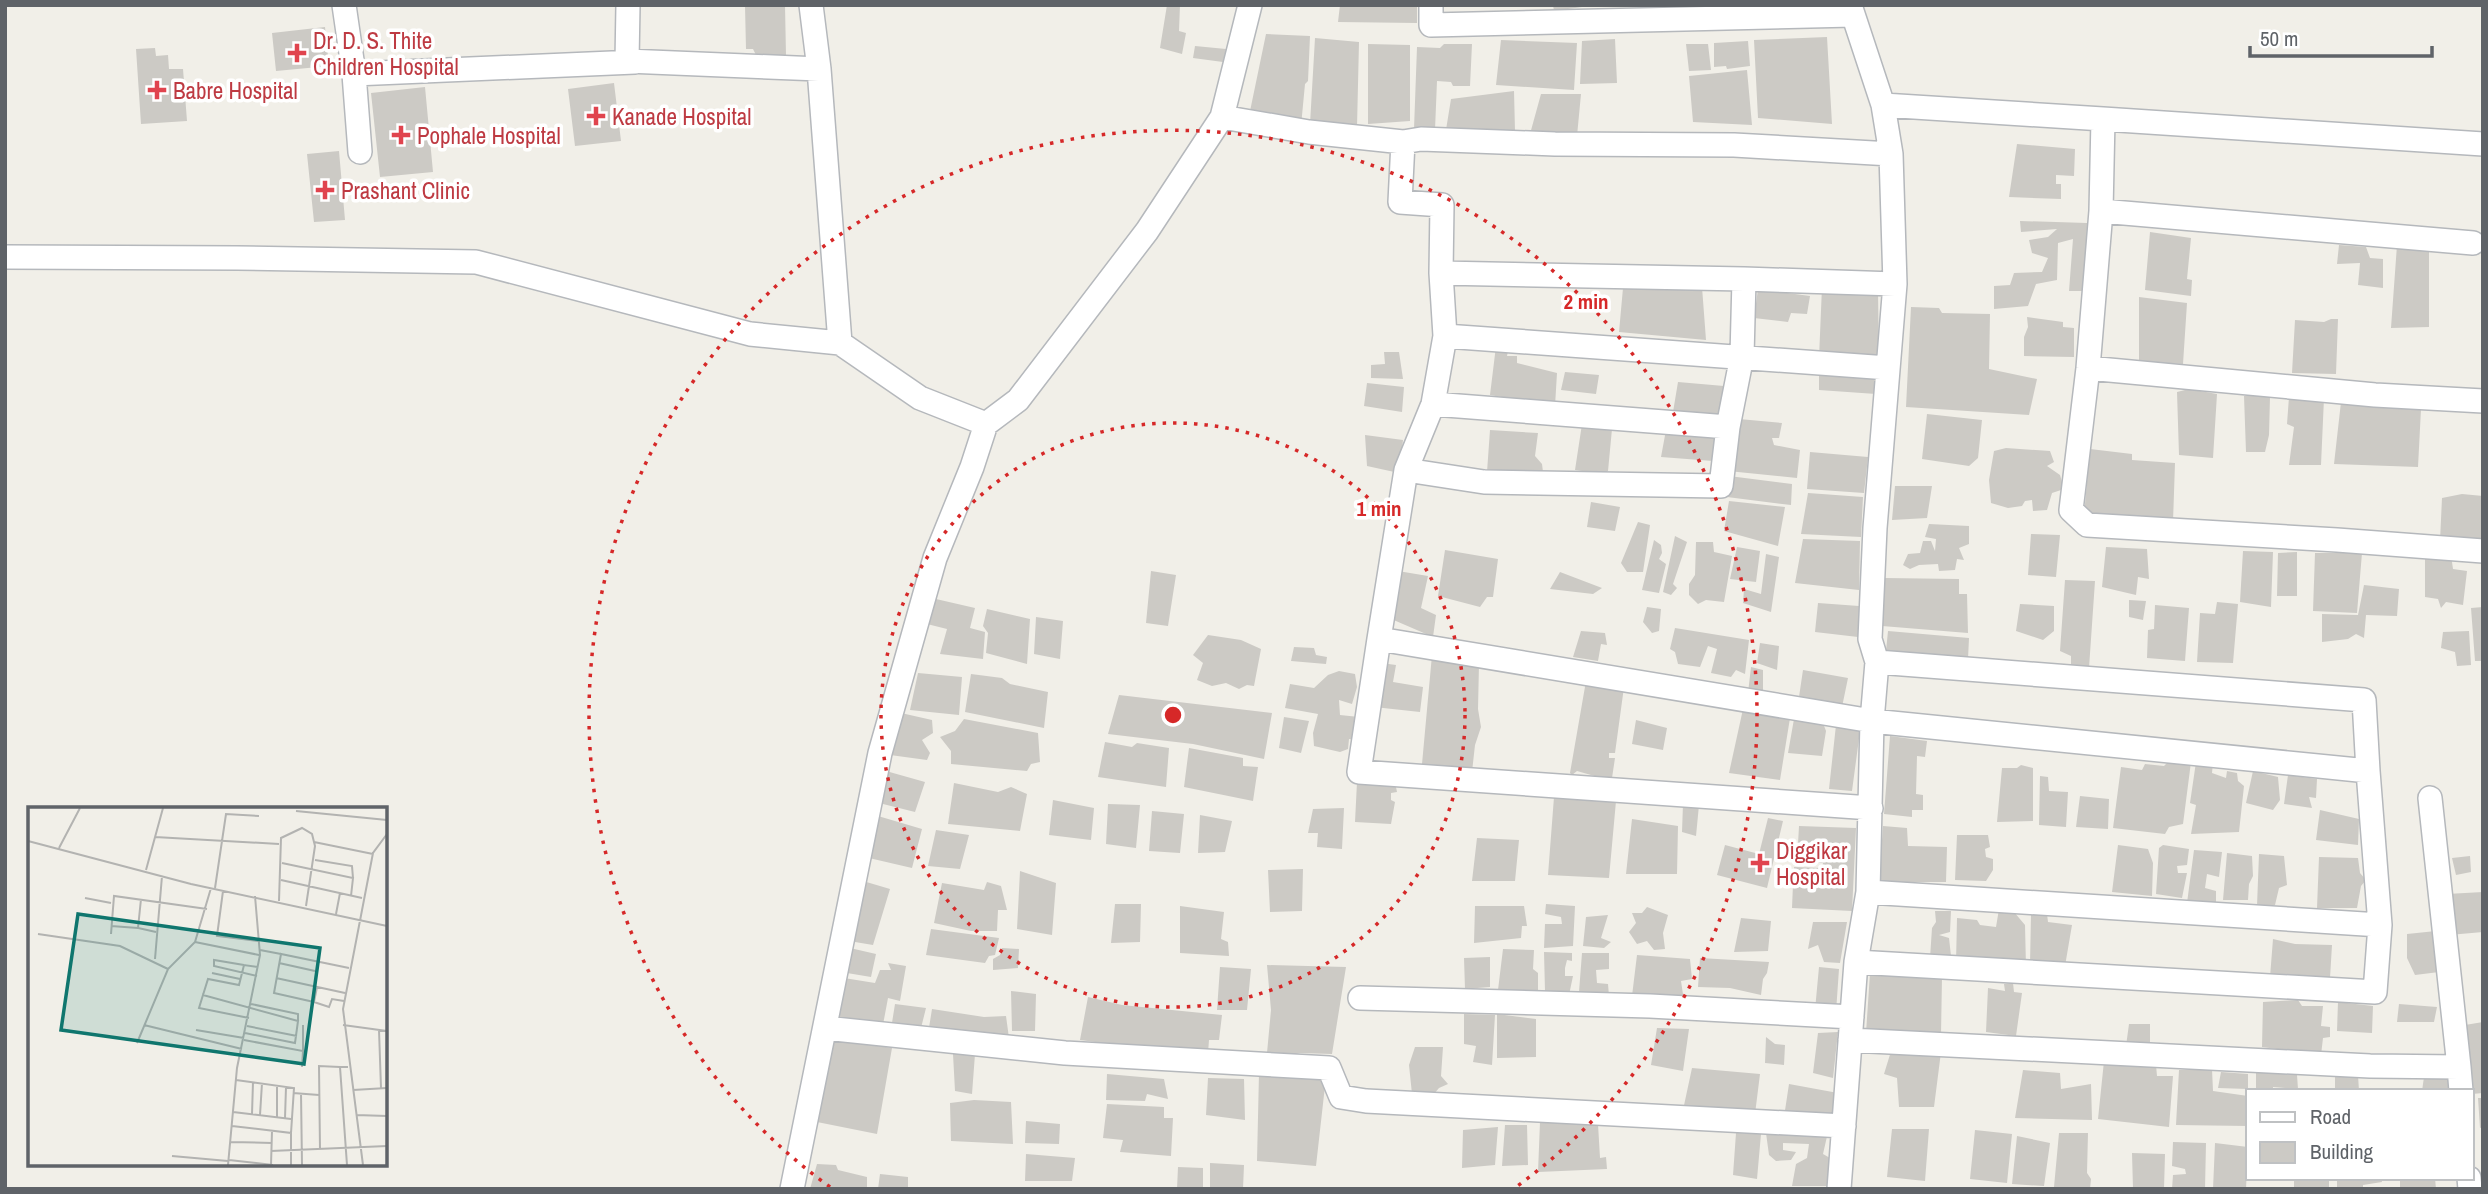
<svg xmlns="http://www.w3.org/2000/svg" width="2488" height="1194" font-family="'Archivo Narrow',sans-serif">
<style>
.building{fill:#cccac5}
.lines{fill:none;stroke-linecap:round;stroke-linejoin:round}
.minor-casing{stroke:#b5b8bc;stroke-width:26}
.minor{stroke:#fff;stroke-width:23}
.ring{fill:none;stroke:#d62828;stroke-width:3.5;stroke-dasharray:3.5 7}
.health-dot{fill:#e0444e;stroke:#fff;stroke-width:2.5}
.labels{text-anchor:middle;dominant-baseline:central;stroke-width:7;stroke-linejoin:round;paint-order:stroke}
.health-label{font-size:23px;fill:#be3a42;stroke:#fff;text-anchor:start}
.inset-road{fill:none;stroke:#b3b3b1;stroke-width:2}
.view{fill:#0f766e;fill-opacity:0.15;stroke:#0f766e;stroke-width:3.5}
.inset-edge{fill:none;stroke:#5f6368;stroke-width:3.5}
.centre{fill:#d62828;stroke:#fff;stroke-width:3.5}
.ring-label{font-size:21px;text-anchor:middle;font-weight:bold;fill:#d62828;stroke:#fff;stroke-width:7;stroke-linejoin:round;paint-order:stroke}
</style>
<rect width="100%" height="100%" fill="#f1efe8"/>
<path class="building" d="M785,5L786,56L756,55L753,49H746L745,6Z
M1167,5H1180L1179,31L1186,33L1182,54L1160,48Z
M1340,5H1417V23L1338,22Z
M1553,5H1581L1582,7L1554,11Z
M325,27L329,66L276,71L272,33Z
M1266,34L1310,36L1308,81L1305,84L1301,126L1249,116Z
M1827,37L1832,124L1758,118L1754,40Z
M1315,38L1359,42L1357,127L1310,124Z
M1615,39L1617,83L1580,84L1582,41Z
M1501,40L1577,43L1574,90L1496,85Z
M1748,41L1750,66L1727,69L1726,66L1714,67V43Z
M1368,44L1410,45V121L1368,124Z
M1444,44H1472L1470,86H1453L1451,82L1437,81L1435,130L1414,129L1417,47L1440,48Z
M1686,44H1708L1711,70L1689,71Z
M1195,46L1226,49L1223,62L1193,58Z
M155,48L156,56L168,55L169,69H183L187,121L141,124L136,49Z
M1747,70L1752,125L1693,122L1689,76Z
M614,83L621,141L575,146L568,89Z
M425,87L433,172L380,177L371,93Z
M1514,91L1515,131L1493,136H1445L1451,99Z
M1541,94H1581L1577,136L1530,134Z
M2017,144L2075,149L2074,176L2056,175V184H2061V199L2009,197Z
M339,151L345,220L314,222L307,154Z
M2020,221L2087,223L2086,291H2069L2073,239L2058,243L2057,280L2036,284L2028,306L1994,309V286L2010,285L2014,273L2042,272L2048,258L2032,253L2029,240L2048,237L2057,229L2021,232Z
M2150,232L2191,238L2187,279L2192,280L2191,296L2145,290Z
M2339,245L2366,247L2370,258L2383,259V288L2358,285L2360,263L2337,264Z
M2397,245L2429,252V327L2391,328Z
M1702,287L1706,340L1619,332L1623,288Z
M1822,287L1878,290L1879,363L1819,358Z
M1758,289L1810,296L1807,314L1791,313L1788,322L1754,318Z
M2139,297L2187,303L2183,364L2139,362Z
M1911,307L1939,308L1942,313L1990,314L1989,369L2037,379L2029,415L1906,407Z
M2027,317L2063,322V327L2074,328V357L2024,356V337L2028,327Z
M2331,319H2338L2336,374L2292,373L2295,320L2324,322Z
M1496,346H1509L1507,356H1517V363L1557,373L1555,406L1490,395Z
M1384,352H1399L1403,379L1371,378V365L1385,364Z
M1819,367L1876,372V394L1819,390Z
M1565,372L1599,375L1596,394L1561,390Z
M1678,382L1724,386L1722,420L1673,412Z
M1367,383L1404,387L1402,412L1364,406Z
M2189,389L2217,394L2213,458L2179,455L2177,392Z
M2256,393L2270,397L2269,435L2265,452H2246L2244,396Z
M2289,397L2324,398L2321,465H2289L2294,427L2287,424Z
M2341,402L2421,409L2418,467L2334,464Z
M1927,414L1982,420L1978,458L1969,466L1922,459Z
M1739,419L1782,423L1779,438H1772L1774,445L1800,450L1797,478L1728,471Z
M1582,424L1612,429L1608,471L1603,474L1575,470Z
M1490,430L1538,433L1535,456L1542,464L1543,472H1487Z
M1666,430L1719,438L1713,461L1661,457Z
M1365,435L1403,440L1399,473L1367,466Z
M2006,448L2050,451L2054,462L2047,466L2060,475L2064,489L2052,493L2047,510L2033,511L2032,500L2025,501L2022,506L2008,508L1991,503L1989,480L1994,451Z
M2090,449L2132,454V460L2175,463L2173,522L2084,515Z
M1810,452L1868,457L1864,493L1807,489Z
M1729,476L1792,484L1791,505L1727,497Z
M1895,486H1932L1927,518L1892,520Z
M1808,493L1863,497L1861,537L1801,534Z
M2462,494L2483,496V543L2440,541L2442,498Z
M1729,501L1785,507L1778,546L1724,531Z
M1591,502L1620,507L1615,531L1587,527Z
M1638,522L1650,525L1643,572H1627L1621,563Z
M1929,524L1969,526V544L1959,548L1964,560L1957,559L1955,570L1939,571L1938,564L1919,565L1910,569L1903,565L1908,554L1920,553L1923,541H1931L1935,551L1936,539L1925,537Z
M2031,534L2060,535L2056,577L2028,575Z
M1675,536L1687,542L1673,584L1677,588L1671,595L1663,592Z
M1803,539L1860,541L1859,590L1795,583Z
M1654,540L1661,545L1662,553L1659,559L1666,564L1659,593L1642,590Z
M1696,542H1713L1714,552L1732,556L1724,602L1706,600L1698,604L1689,595V584L1695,575Z
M1737,547L1760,551L1756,582L1730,579Z
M2106,547L2147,549L2149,579L2138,577L2136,595L2102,587Z
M1445,550L1498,559L1493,597H1487L1480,607L1438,596Z
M2243,551L2273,552L2271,607L2240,602Z
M2297,552V596H2277L2278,553Z
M2315,553H2362L2357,613L2313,611Z
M1766,554L1779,557L1771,612L1743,603L1744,589L1761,594Z
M2451,555L2453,569L2467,571L2463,605L2446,602L2441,608L2438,599L2425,597V556Z
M1151,571L1176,575L1168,626L1146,623Z
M1398,571L1428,576L1421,608L1436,615L1433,637L1389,618Z
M1560,572L1602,588L1593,594L1550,589Z
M1885,578L1959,579V594H1967L1968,633L1882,626L1880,584Z
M2065,580L2095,581L2089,668L2071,666V656L2060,651Z
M2364,585L2399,589L2397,616L2366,615L2364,638L2356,634L2348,639L2322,642V614L2358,615Z
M936,599L975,608L970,628L985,632L983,659L940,654L947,629L927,624Z
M2129,600L2146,601L2143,620L2129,617Z
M2217,602L2238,604L2233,663L2197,662L2200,613L2215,614Z
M1818,603L1859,606L1858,637L1815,632Z
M2020,604L2054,606V631L2043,640L2016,631Z
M2155,605L2189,608L2185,661L2147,658L2148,630L2154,629Z
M1647,607L1661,609L1659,631L1652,633L1643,622Z
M2483,607V661H2475L2471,608Z
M987,609L1030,619L1027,664L986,653L988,633L983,626Z
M1036,617L1063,621L1060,659L1034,654Z
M1675,628L1749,640L1745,674L1736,670L1731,677L1711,673L1717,649L1708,646L1700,667L1678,664L1675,652L1670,649Z
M1581,631L1605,633L1607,645L1601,644L1598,661L1573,657Z
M1888,631L1969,638L1968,659L1886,651Z
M2469,631L2471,665L2457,666L2455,652L2441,648L2443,632Z
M1208,635L1241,640L1261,649L1254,686L1247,685L1239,689L1226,683L1212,686L1197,680L1203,663L1193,655Z
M1760,643L1779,646L1777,670L1757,663Z
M1294,647L1314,648L1316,655L1327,657L1326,664L1291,661Z
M1432,655L1479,664L1478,709L1481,727L1475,745L1472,772L1422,764Z
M1381,663L1396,665L1393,682L1423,687L1420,712L1374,707Z
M1751,667L1763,670V693H1748Z
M1803,670L1848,678L1842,707L1799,697Z
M1339,671L1355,674L1357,687L1352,704L1339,700L1340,715L1359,717L1356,740L1349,739L1348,749L1340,752L1314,746L1313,733L1318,714L1285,708L1290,684L1314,688L1328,675Z
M918,673L962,677L959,715L910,710Z
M971,674L1002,678L1010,684L1048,692L1044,728L965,712Z
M1586,681L1624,687L1615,753H1609V758H1615L1612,778L1607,782H1597L1598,777L1577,771L1572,775L1570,773Z
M1119,695L1272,713L1264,759L1193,744L1108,734Z
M1743,709L1790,718L1780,780L1729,773Z
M901,713L932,720L933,733L922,740L930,753L927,760L890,755Z
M1284,717L1309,721L1301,753L1279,748Z
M964,719L1038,733L1040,762L1031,764L1027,771L951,764V751L940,737L955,731Z
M1794,719L1823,723L1826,731L1822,756L1788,753Z
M1636,720L1667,728L1663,750L1632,744Z
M1836,725L1860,731L1852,791L1829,789Z
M1890,736L1927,741L1925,757L1917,756L1916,794L1923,795V810H1912V817L1884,814Z
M1105,742L1132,747L1137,743L1169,748L1166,787L1098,777Z
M1189,748L1243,758V766L1258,767L1253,801L1184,787Z
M2170,760L2191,762L2183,824L2169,827L2165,834L2113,828L2121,767L2142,770L2145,764L2164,766Z
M2196,762H2213L2212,773L2226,778L2227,771L2237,773L2238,781L2244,786L2239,832L2191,834L2196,805L2190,803Z
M2021,765L2033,768V821L1997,822L2002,768H2017Z
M886,771L925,782L915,812L879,803Z
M2253,771L2278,777L2280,800L2273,810L2246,803Z
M2288,775L2317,779L2316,798L2309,797L2312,808L2284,804Z
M2040,776L2048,777L2049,791L2068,792L2066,827L2039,825Z
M1357,782H1395L1397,792L1391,793V800L1395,802L1391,824L1355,822Z
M954,783L998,792L1011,787L1027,794L1020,831L948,824Z
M2080,796L2109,799L2108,829L2076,827Z
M1554,797L1616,801L1609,878L1548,875Z
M1053,800L1094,808L1091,840L1049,835Z
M1108,804L1140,805L1136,848L1106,844Z
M1683,804L1699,805L1696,836L1682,832Z
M1344,808L1342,849L1317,847L1318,833H1308L1313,809Z
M2320,810L2359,819L2358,845L2316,840Z
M1152,811L1184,814L1180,853L1149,851Z
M1200,815L1232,821L1225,852L1198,853Z
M878,816L922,829L912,868L869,858Z
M1768,818L1783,821L1767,888L1717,875L1725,845L1759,854Z
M1632,819L1678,826L1677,874H1626Z
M1799,826L1856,828L1852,911L1792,908L1793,884L1778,883V872L1794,873V867L1822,868L1823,863L1797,862Z
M1883,826L1907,828L1908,846L1947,847L1946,882H1879Z
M936,830L969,835L960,869L928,866Z
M1957,835H1988L1990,847L1985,849L1986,857L1993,859V870L1986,881L1955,880Z
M1477,838L1519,840L1515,881H1472Z
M2118,845L2148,849L2153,863L2152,896L2112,892Z
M2163,845L2189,849L2187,865L2177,866L2178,873H2187L2182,898L2156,894L2159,848Z
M2194,850L2222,852L2219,877L2207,874L2205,888L2216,891V907L2187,903Z
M2227,853L2252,856L2253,876L2249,884L2248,900H2223Z
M2259,854L2284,856L2287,885L2279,888L2275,905L2257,906Z
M2470,856L2471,872L2456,875L2452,858Z
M2319,857L2358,858L2360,873L2366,880L2361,886L2357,908H2317Z
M1303,869L1302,911L1270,912L1268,870Z
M1020,871L1056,883L1052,935L1017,929Z
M863,881L890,889L873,945L855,942V925Z
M987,882L1001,886L1007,910H998L997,931H971L934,923L942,883L984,890Z
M2483,892V932L2449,935L2447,894Z
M1115,904H1141L1140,942L1111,943Z
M1546,904L1575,906L1573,946L1544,948L1545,924H1562L1561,917L1545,914Z
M1180,906L1224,912L1221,939L1228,942L1229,956L1180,953Z
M1475,906H1524L1527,926H1522L1521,938L1474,943Z
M1647,907L1668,915L1663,933L1665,949L1654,950L1647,941L1637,944L1629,932L1636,923L1632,913H1642Z
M1999,909L2014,912L2025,925L2026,967L1956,963L1957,918L1977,920L1980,925L1996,927Z
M1935,911H1951L1950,932L1939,935L1949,938L1952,965L1930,958L1932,928L1936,922Z
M2031,914H2047L2048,922L2072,925L2065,966L2030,965Z
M1608,915L1601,938L1611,942L1604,948L1583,946L1586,917Z
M1741,918L1771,921L1768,951L1734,952Z
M1813,922H1847L1840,963L1824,962L1818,945L1808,949Z
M931,929L999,938L995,955L989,956L985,963L926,955Z
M2436,931L2439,972L2415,975L2407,958V934Z
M2273,939L2295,944L2332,945L2330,978L2270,977Z
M850,948L876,954L871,977L847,973Z
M1002,948L1019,949L1018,968L993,970V959L1000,955Z
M1503,949L1534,950L1533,969L1538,973V992L1498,990Z
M1544,952L1572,953V961L1567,960L1565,968V976H1573L1569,995L1545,991Z
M1582,953H1609V969L1596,970L1597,983L1608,984L1609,996L1579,992Z
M1637,955L1690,959L1692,979L1681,981L1684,1001L1632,996Z
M1490,957V987L1465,989L1464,958Z
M1700,958L1769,962L1767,973L1763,979L1761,995L1730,988L1698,987Z
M888,963L906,966L900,1001L888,998L882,1030L835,1023L844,978L875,983L880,970H891Z
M1267,965L1346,967L1332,1054L1300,1053L1283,1057L1267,1053L1271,1010Z
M1220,967L1251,969L1247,1010H1217Z
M1819,967L1839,969L1836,1012L1815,1010Z
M1870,973L1942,977L1941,1035L1866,1033Z
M2013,983L2014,992L2022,993L2016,1036L1986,1032L1988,988L2005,991L2004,984Z
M1011,991L1036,994L1035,1031H1012Z
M1088,997L1122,1005L1222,1015L1219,1040H1209L1208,1053L1164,1051L1080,1040Z
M2298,1000L2302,1006H2323L2321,1026L2330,1027V1037L2323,1038L2321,1055L2262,1047L2263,1002Z
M2338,1002L2373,1006L2372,1033L2337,1031Z
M895,1004L926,1008L920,1032L891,1029Z
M2399,1004L2437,1007L2434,1022H2397Z
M932,1009L984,1017L1006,1016L1009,1038L928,1034Z
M1464,1014L1495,1015L1492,1065L1473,1062L1476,1046L1464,1044Z
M1497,1014L1536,1019V1057L1497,1058Z
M2483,1022V1093L2472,1094L2465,1025Z
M2129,1024H2150V1046H2126Z
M1657,1028L1689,1029L1683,1071L1651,1065Z
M1838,1032L1833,1078L1813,1073L1818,1033Z
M1766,1037L1775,1044L1785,1045L1784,1065L1765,1063Z
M830,1038L892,1048L877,1134L817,1122Z
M1415,1047H1443L1441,1076L1448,1084L1439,1088L1433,1095L1412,1094L1409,1065Z
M1892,1048L1941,1052L1934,1107H1899L1897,1078L1884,1074Z
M953,1054H975L972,1094L955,1091Z
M2104,1061L2156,1065L2157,1076H2173L2169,1127L2098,1119Z
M1692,1068L1760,1074L1755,1114L1683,1110Z
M2212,1069L2213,1091L2248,1096V1126L2176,1125L2179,1070Z
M2023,1070L2060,1073L2061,1089L2091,1084L2092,1120L2015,1118Z
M2221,1072L2248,1074V1089L2218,1088Z
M2256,1072L2297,1075L2298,1089L2273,1087V1091H2256Z
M1259,1073L1326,1077L1316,1166L1257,1161Z
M1107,1074L1164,1079L1168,1099L1147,1094L1145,1101L1106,1100Z
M2358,1075L2359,1091H2335V1076Z
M2452,1075L2453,1091H2422L2424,1077Z
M1208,1078L1244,1079L1245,1120L1206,1115Z
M1789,1084L1838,1093L1835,1119L1784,1117Z
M2478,1098H2483V1127L2480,1128Z
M974,1100L1011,1102L1013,1144L951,1141L950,1103Z
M1107,1104L1164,1107V1118H1173L1171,1156L1120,1152L1123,1140L1103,1138Z
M1026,1121L1060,1124L1059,1144L1025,1143Z
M1540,1122L1598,1124L1600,1158L1606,1157L1607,1169L1538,1172Z
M1505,1125H1527L1528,1165L1502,1166Z
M1498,1127L1495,1165L1462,1168L1463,1130Z
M1892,1129H1929L1925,1181L1887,1177Z
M1975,1130L2012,1134L2007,1183L1970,1179Z
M1828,1132L1823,1154L1830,1158L1828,1186H1792L1796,1164L1807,1158L1809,1144L1783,1143V1150L1796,1152L1791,1160L1776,1161L1769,1155L1766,1133Z
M1736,1133L1761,1134L1757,1179L1733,1175Z
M2059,1133H2088L2087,1173L2091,1179L2090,1189L2054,1187Z
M2017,1136L2050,1143L2044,1186L2012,1184Z
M2173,1142L2206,1143L2205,1189H2172L2173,1175L2186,1174L2185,1169L2172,1166Z
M2215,1143L2248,1147L2246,1189H2213Z
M2132,1153L2165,1154L2164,1189H2133Z
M1026,1154L1075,1158L1072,1181H1025Z
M1210,1163L1244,1165L1243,1189H1210Z
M817,1164L836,1165L838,1170L867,1177V1189H810Z
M1178,1167L1203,1168V1189H1177Z
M880,1174L908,1177V1189H878Z
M2294,1178H2329V1189H2294Z
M2337,1178H2381L2382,1182L2363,1185V1189H2337Z
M2400,1178H2435L2436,1189H2400Z"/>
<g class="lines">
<defs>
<path id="minor" d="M344,5L354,74L360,152
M628,5L627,61L819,69
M811,5L819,69L840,343
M1431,5V25L1853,15
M354,74L635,62
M1883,105L2103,119
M1222,117L1309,132L1403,142L1421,139L1555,144L1734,145L1891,154
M1403,142L1400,202L1442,205L1441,273
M2483,144L2103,119L2101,211L2088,368L2071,510L2087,525L2337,540L2483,551
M2101,211L2473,243
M5,257L237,258L476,262L750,334L840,343L920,398L986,424
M1744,279L1441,273L1445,336L1888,368
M2088,368L2375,395L2483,401
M1433,404L1728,427
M1406,470L1433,404L1445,336
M1379,639L1406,470L1484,482L1721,486L1728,427L1742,356L1744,279L1895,284
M1877,662L2364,700L2368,771
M2430,798L2459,1067
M1868,892L2380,925
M1856,962L2375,992L2380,925L2368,771L1872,721L1379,639L1359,772L1871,808
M1360,998L1650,1006L1852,1017
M825,1028L1065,1053L1329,1068L1341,1097L1366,1101L1844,1126
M1850,1040L2370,1066L2459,1067L2461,1091
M2469,1178L2470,1189
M792,1189L880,753L935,558L972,467L986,424L1018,400L1147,231L1222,117L1250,5
M1839,1189L1856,962L1868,892L1872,721L1877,662L1870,639L1875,528L1895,284L1891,154L1883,105L1850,5"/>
</defs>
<use href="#minor" class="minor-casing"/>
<use href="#minor" class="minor"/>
</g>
<g class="ring">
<circle cx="1173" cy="715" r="292"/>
<path d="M830 1187A584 584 0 1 1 1516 1187"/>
</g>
<g class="health-dot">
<path d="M293.5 42.5h7v7h7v7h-7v7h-7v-7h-7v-7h7z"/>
<path d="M153.5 79.5h7v7h7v7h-7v7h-7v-7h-7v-7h7z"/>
<path d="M592.5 105.5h7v7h7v7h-7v7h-7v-7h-7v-7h7z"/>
<path d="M397.5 124.5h7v7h7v7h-7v7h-7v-7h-7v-7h7z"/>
<path d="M321.5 179.5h7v7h7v7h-7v7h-7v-7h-7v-7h7z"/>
<path d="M1756.5 852.5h7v7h7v7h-7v7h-7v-7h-7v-7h7z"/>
</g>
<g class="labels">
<g class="health-label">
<text x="313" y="40">Dr. D. S. Thite<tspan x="313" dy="26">Children Hospital</tspan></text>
<text x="173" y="90">Babre Hospital</text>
<text x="612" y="116">Kanade Hospital</text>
<text x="417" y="135">Pophale Hospital</text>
<text x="341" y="190">Prashant Clinic</text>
<text x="1776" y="850">Diggikar<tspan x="1776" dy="26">Hospital</tspan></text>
</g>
</g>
<g transform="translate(28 807)">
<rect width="359" height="359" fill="#f1efe8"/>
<path class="inset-road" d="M268,4L359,13M127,30L251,37M0,34L163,77L359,119M286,35L345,47M31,41L52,1M287,53L324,59L325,71M254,56L325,71L323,89M118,63L135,1M253,73L334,91M187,81L198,7L231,9M195,84L189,129L230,134M57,91L83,96M113,92L110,121L128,125M251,94L253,31L274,21L284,27L287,39L278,99M308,107L312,86M83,119L110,121M10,127L92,139L140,162M83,127L86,89L179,102M167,135L231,148M232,143L253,147M127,152L134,69M251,156L287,164M216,158L186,153V159L229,169M184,166L212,172M248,171L317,186M289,180L286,195L246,186L253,147L321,161M175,188L180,172L211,178L216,158L230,160M286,195L301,200L304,192L316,194M223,197L270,207V214M116,218L214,242M315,218L359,224M219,219L269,229M168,223L216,231M351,223L353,281M217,226L267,236L270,214L175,188L171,201L221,211M216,233L275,244L274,260M109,236L140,162L167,135L183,81M275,244V218M208,273L266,281L263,326M325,283L359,281M265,286L291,288M273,286L274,358M205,305L263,312M224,307L225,275M232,308L234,276M328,308L359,309M249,310V279M257,311L258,280M204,319L263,326V358M202,335L244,336M292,343L291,259L312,260M243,344L359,339M144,349L200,354M201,353L245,358M200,358L209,261L232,148L227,89M243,358L244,324M319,358L312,260H320M335,358L315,202L345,46L359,27"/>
<path class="view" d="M50,107L292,141L276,257L33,223Z"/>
<rect width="359" height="359" class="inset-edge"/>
</g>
<circle cx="1173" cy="715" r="10" class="centre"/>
<g class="ring-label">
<text x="1586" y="309">2 min</text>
<text x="1379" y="516">1 min</text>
</g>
<rect width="2488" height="1194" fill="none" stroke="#5f6368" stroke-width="14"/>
<rect x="2246" y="1089" width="228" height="91" fill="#ffffff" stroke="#bfc1c3" stroke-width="2"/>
<rect x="2260" y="1112" width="35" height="10" fill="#ffffff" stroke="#bfc1c3" stroke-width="2"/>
<text x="2310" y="1124" font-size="21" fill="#5f6368">Road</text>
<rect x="2260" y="1142" width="35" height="21" fill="#cccac5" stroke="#bfc1c3" stroke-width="2"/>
<text x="2310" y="1159" font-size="21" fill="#5f6368">Building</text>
<path d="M2250 46v10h182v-10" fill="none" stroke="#5f6368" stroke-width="3.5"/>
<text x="2260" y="46" font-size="21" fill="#5f6368" stroke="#ffffff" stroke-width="5" paint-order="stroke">50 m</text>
</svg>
